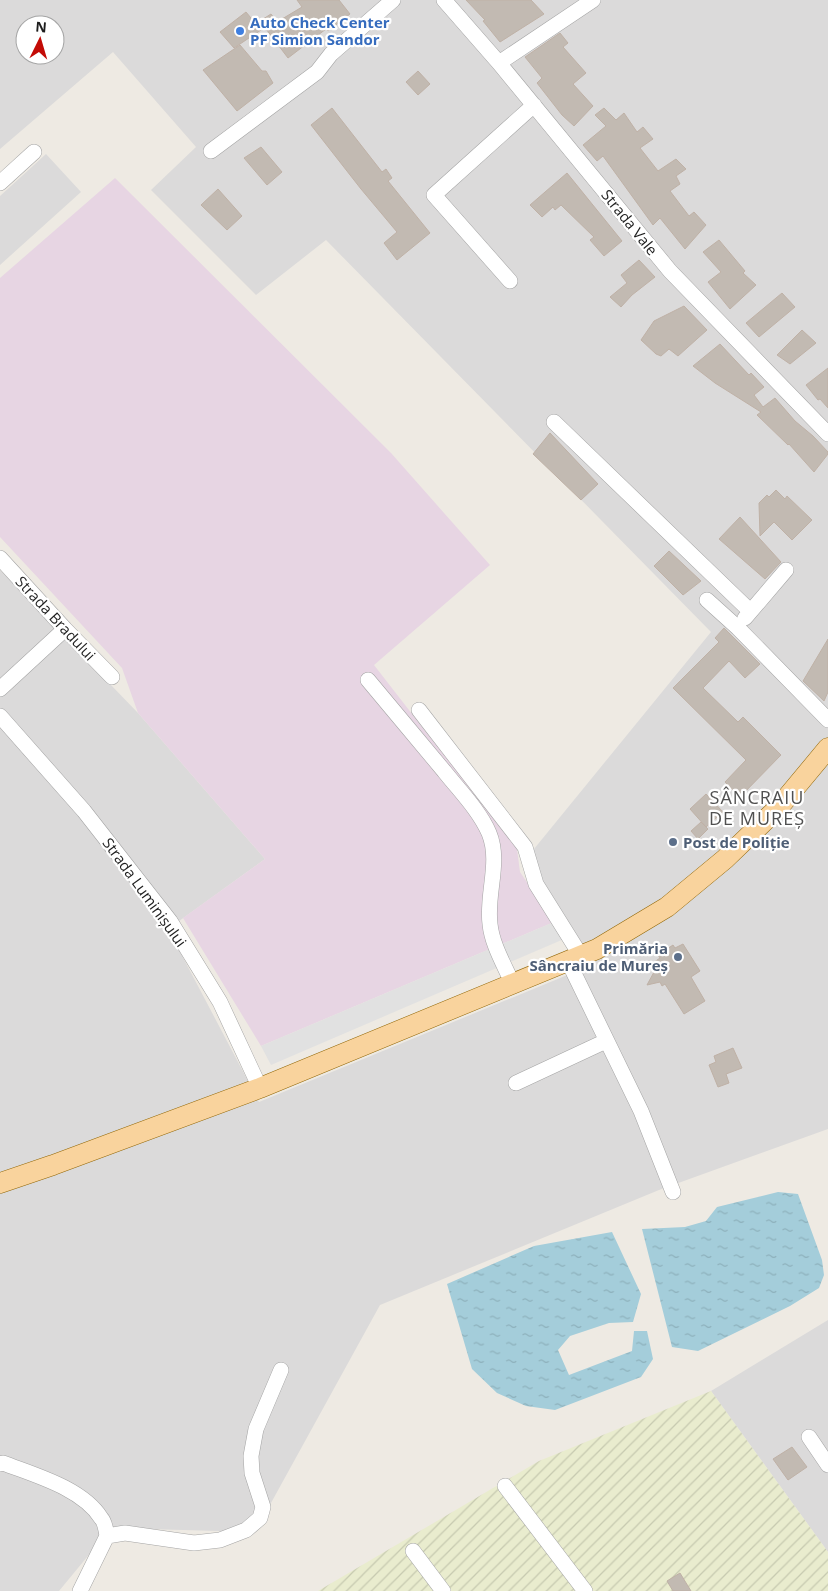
<svg xmlns="http://www.w3.org/2000/svg" width="828" height="1591" font-family="'Open Sans',sans-serif">
<style>
.residential{fill:#dbdada;fill-rule:evenodd}
.industrial{fill:#e7d5e3}
.farmland{fill:url(#farmland-furrows)}
.parking{fill:#e1e1e1}
.water{fill:url(#water-ripples)}
.building{fill:#c2bab2;stroke:#bfb1a6}
.lines{fill:none;stroke-linecap:round;stroke-linejoin:round}
.minor-casing{stroke:#a4a4a4;stroke-width:16}
.major-casing{stroke:#916605;stroke-width:21}
.minor{stroke:#fff;stroke-width:15}
.major{stroke:#f9d39d;stroke-width:20}
.shop-dot{fill:#3f7fe0;stroke:#fff;stroke-width:2}
.service-dot{fill:#5c6f8a;stroke:#fff;stroke-width:2}
.labels{text-anchor:middle;dominant-baseline:central;stroke-width:4.5;stroke-linejoin:round;paint-order:stroke}
.shop-label{font-size:15px;font-weight:bold;fill:#366cbe;stroke:#fff;text-anchor:start}
.street-label{font-size:15px;fill:#1d1d1d;stroke:#fff}
.service-label{font-size:15px;font-weight:bold;fill:#4e5e75;stroke:#fff;text-anchor:start}
.quarter-label{font-size:18px;letter-spacing:1px;fill:#505050;stroke:#fff}
</style>
<defs>
<pattern id="farmland-furrows" width="10" height="10" patternUnits="userSpaceOnUse" patternTransform="scale(1.25)"><rect width="10" height="10" fill="#e9ecce"/><path d="M-1 1l2-2M0 10L10 0M9 11l2-2" fill="none" stroke="#c7cab0"/></pattern>
<pattern id="water-ripples" width="26" height="14" patternUnits="userSpaceOnUse" patternTransform="scale(1.25)"><rect width="26" height="14" fill="#a4cdda"/><path d="M2 4q2-2 4 0t4 0M15 11q2-2 4 0t4 0" fill="none" stroke="#8db0bb"/></pattern>
</defs>
<rect width="100%" height="100%" fill="#eeeae3"/>
<path class="residential" d="M0,0H828V1129L659,1190L380,1305L255,1532L111,1528L59,1591H0V570L138,713L265,859L168,929L259,1102L594,964L531,868L534,849L711,632L326,240L256,295L151,190L196,147L113,52L0,149ZM25,25H55V55H25Z
M46,154L81,192L0,265V196Z
M828,1320V1552L711,1391Z"/>
<path class="industrial" d="M115,178L391,453L490,565L374,665L517,849L520,872L554,922L261,1046L183,918L265,859L138,713L122,668L0,537V278Z"/>
<path class="farmland" d="M711,1391L828,1552V1591H318L539,1461Z"/>
<path class="parking" d="M554,922L564,939L271,1065L261,1046Z"/>
<path class="water" d="M778,1192L798,1194L822,1260L824,1275L819,1288L790,1306L698,1351L672,1347L642,1229L685,1227L706,1221L717,1207Z
M612,1232L641,1294L633,1322L609,1323L570,1336L558,1350L569,1375L632,1351L634,1331H647L653,1359L641,1377L555,1410L526,1406L497,1393L472,1369L447,1284L534,1246Z"/>
<path class="building" d="M297,0H339L350,14L328,31L326,29L288,58L260,21L271,14L277,22L302,7Z
M466,0H531L544,14L500,42L483,21L485,20Z
M246,12L261,30L234,48L220,32Z
M560,33L568,43L563,47L586,73L573,84L593,106L574,126L562,115L537,83L542,78L525,57Z
M240,45L262,71H266L273,83L237,111L203,70Z
M418,71L430,84L418,95L406,82Z
M332,108L382,172L386,169L392,178L388,181L430,233L397,260L384,243L397,232L361,189L311,125Z
M604,108L616,120L624,113L637,132L643,127L653,139L640,148L658,171L676,159L686,169L676,176L680,184L670,191L689,216L694,212L706,225L685,249L660,218L653,225L603,156L597,161L583,145L606,126L595,115Z
M261,147L282,172L267,185L244,158Z
M567,173L622,241L604,256L590,240L594,237L561,205L555,210L553,207L542,217L530,205Z
M218,189L242,216L227,230L201,205Z
M719,240L745,271L743,273L756,285L730,309L708,282L721,272L703,252Z
M639,260L655,277L632,295L621,307L610,297L627,283L621,275Z
M782,293L795,307L759,337L746,323Z
M684,306L707,330L678,356L669,349L661,356L656,354L641,340L654,321Z
M802,330L816,343L790,364L777,355Z
M720,344L749,375L751,373L764,387L754,395L763,407L775,398L795,421L813,436L828,452V454L814,472L789,444L788,445L757,415L761,412L715,383L693,366Z
M828,368V408L820,399L818,400L806,385Z
M550,433L598,484L581,500L533,454Z
M776,490L785,499L787,496L812,520L792,540L774,522L760,536L759,503L767,495L769,497Z
M740,517L781,562L765,579L719,539Z
M669,551L701,581L683,595L654,566Z
M724,628L760,664L745,678L729,661L703,688L738,722L743,717L781,755L740,797L725,782L746,760L673,688L719,642L715,638Z
M828,639V692L824,701L803,681Z
M706,794L723,812L706,827L690,809Z
M701,822L708,829L698,839L691,831Z
M683,944L700,971L691,977L705,1001L684,1014L665,984L662,986L660,982L647,985L654,972L650,965L660,958L658,955L673,945L675,948Z
M733,1048L742,1068L726,1074L729,1083L718,1087L709,1065L716,1062L714,1056Z
M792,1447L807,1467L788,1480L773,1459Z
M680,1573L691,1591H673L667,1581Z"/>
<g class="lines">
<defs>
<path id="minor" d="M444,0L499,63L670,271L828,434
M499,63L593,0
M211,151L317,72L331,54L393,0
M0,183L34,152
M510,281L434,195L534,105
M554,422L750,611
M0,558L65,629L112,677
M707,600L738,628L828,720
M745,618L786,570
M368,680C393,710 419,741 444,771C459,790 479,810 489,833C501,862 486,894 490,924C492,945 505,966 513,985
M0,689L65,629
M419,710L525,847L536,884L581,956
M0,716L84,811L170,921L220,1002L260,1088
M568,961L641,1111L673,1192
M516,1083L606,1041
M809,1437L828,1465
M0,1464L3,1463C34,1475 82,1488 101,1518C105,1522 106,1530 107,1536L80,1591
M505,1486L585,1591
M107,1536L125,1533L194,1543L220,1540L246,1530L260,1518L263,1507L252,1473L251,1456L256,1429L281,1370
M413,1551L443,1591"/>
<path id="major" d="M0,1183L53,1165L260,1088L597,949L667,907L725,859L779,807L828,748"/>
</defs>
<use href="#minor" class="minor-casing"/>
<use href="#major" class="major-casing"/>
<use href="#minor" class="minor"/>
<use href="#major" class="major"/>
</g>
<circle class="shop-dot" cx="240" cy="31" r="5"/>
<g class="service-dot">
<circle cx="673" cy="842" r="5"/>
<circle cx="678" cy="957" r="5"/>
</g>
<g class="labels">
<g class="shop-label">
<text x="250" y="22">Auto Check Center<tspan x="250" dy="17">PF Simion Sandor</tspan></text>
</g>
<g class="street-label">
<text transform="translate(630 222) rotate(51)">Strada Vale</text>
<text transform="translate(56 618) rotate(47)">Strada Bradului</text>
<text transform="translate(145 892) rotate(54)">Strada Luminișului</text>
</g>
<g class="service-label">
<text x="683" y="842">Post de Poliție</text>
<text x="668" y="948" text-anchor="end">Primăria<tspan x="668" dy="17">Sâncraiu de Mureș</tspan></text>
</g>
<g class="quarter-label">
<text x="757" y="797">SÂNCRAIU<tspan x="757" dy="21">DE MUREȘ</tspan></text>
</g>
</g>
<g transform="translate(40 40) rotate(5)"><circle r="24" fill="#ffffff" stroke="#a5a5a5"/>
<path d="M0-4L9 19L0 12L-9 19Z" fill="#c30b06"/>
<text y="-8" font-size="14" font-weight="bold" text-anchor="middle" fill="#1d1d1d">N</text>
</g>
</svg>
